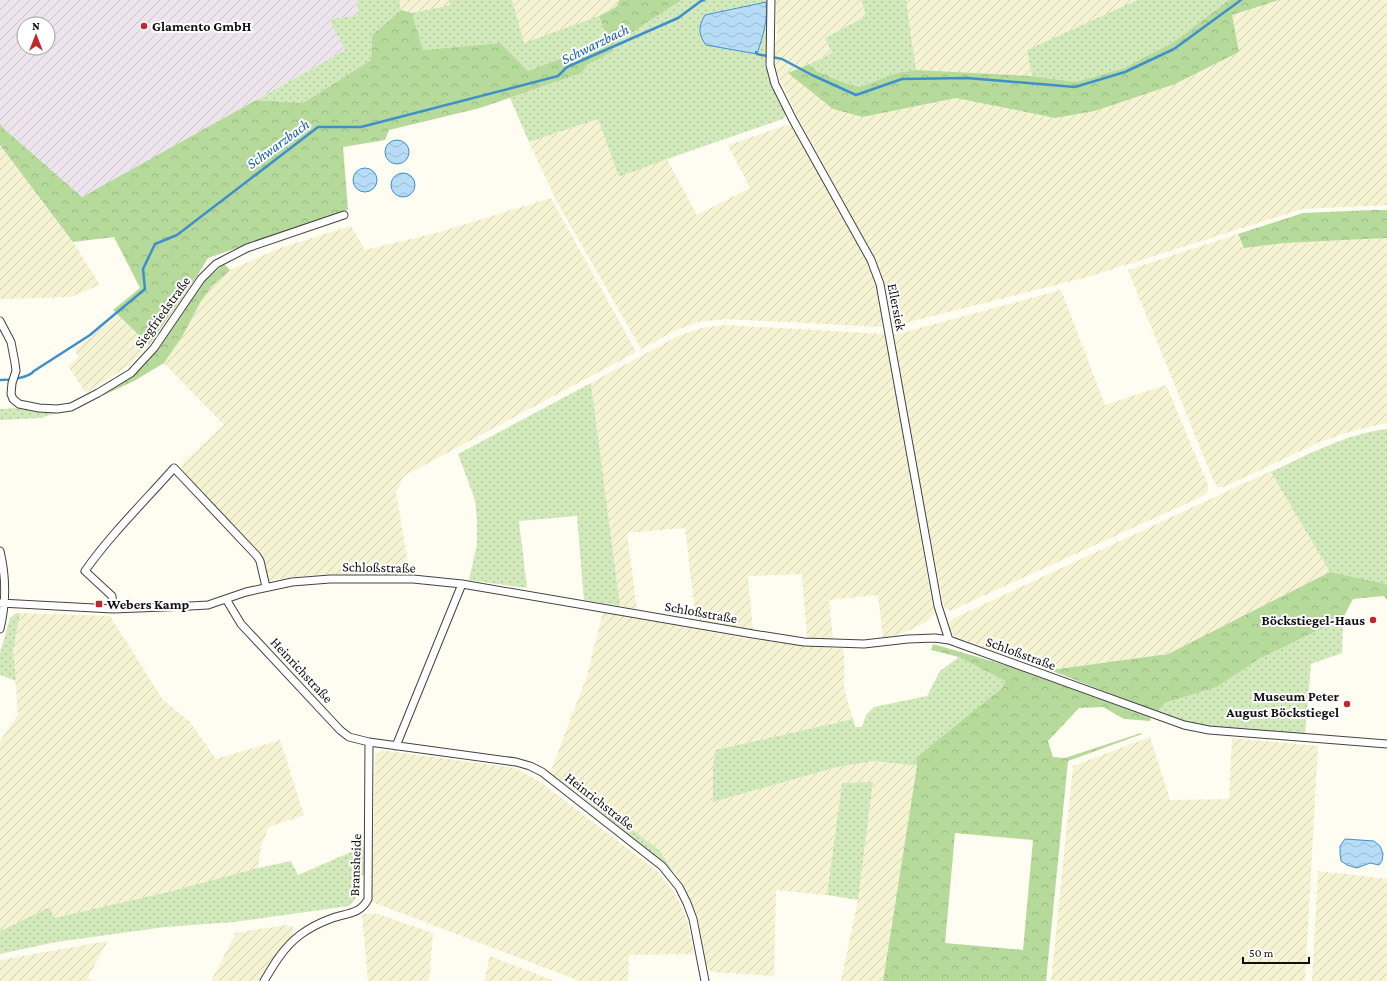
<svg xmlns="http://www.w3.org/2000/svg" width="1387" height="981" font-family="'Crimson Pro',serif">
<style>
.industrial{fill:url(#industrial-furrows);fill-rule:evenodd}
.farmland{fill:url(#farmland-furrows)}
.grass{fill:url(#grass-dots);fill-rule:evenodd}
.forest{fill:url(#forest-crowns);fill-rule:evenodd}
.water{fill:url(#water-waves);stroke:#3e90cc}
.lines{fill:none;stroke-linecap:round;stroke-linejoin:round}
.stream{stroke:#3e90cc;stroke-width:2.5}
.minor-casing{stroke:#424242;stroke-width:9}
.minor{stroke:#fff;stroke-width:7}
.poi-dot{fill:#bf282b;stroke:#fff;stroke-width:1.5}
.labels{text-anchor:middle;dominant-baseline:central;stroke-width:4;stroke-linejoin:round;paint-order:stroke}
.poi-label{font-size:14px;font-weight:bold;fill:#0f0f0f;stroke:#fff;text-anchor:start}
.street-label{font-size:14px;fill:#0f0f0f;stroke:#fff}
.water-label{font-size:15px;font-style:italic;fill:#1962a1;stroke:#fff}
</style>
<defs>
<pattern id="industrial-furrows" width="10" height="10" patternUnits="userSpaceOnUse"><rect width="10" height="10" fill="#ede4ed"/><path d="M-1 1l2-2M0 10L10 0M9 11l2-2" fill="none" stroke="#cac2ca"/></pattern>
<pattern id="farmland-furrows" width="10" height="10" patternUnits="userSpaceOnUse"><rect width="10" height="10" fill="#f5f3d2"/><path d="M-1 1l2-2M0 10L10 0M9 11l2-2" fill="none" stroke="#d1cfb3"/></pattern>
<pattern id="grass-dots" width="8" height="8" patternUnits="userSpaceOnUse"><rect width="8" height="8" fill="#d2e9bb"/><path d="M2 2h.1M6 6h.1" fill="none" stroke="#b3c7a0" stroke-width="1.8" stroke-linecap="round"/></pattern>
<pattern id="forest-crowns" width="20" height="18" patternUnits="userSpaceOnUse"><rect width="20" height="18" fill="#b5da9a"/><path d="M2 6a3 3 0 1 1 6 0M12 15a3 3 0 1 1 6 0" fill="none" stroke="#9aba84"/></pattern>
<pattern id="water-waves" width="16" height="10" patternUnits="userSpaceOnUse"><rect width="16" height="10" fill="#b7dcf6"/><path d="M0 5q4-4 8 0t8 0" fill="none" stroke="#9cbcd2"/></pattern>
</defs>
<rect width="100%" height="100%" fill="#fffdf2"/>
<path class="industrial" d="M0,0H357L358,16L330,19L345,50L82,197L3,128L0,123ZM24,24H48V48H24Z"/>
<path class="farmland" d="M399,0H450L451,5L412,13L401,10Z
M512,0H620L616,7L599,16L524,44Z
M776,0H861L866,16L825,38L832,53L788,73L863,117L956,98L1055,118L1095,111L1175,84L1239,52L1232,15L1279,0H1387V205L1302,209L1091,276L893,326L885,285L875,258L797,116L774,66V48L777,37Z
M906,0H1137L1027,50L1032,76L916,70Z
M598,119L619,177L667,159L697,215L750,188L728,145L787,125L793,127L867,261L876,286L883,327L725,319L698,322L674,331L641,349L556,200L529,142Z
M0,145L73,242L100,285L70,297L0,299Z
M551,198L636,352L404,476L396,493L410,575L330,574L292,577L269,581L262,554L188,480L183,472L182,464L224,425L164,363L182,337L200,303L212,286L230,270L280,248L351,226L365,250L440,232Z
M1238,234L1244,248L1284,243L1387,238V423L1355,430L1317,443L1224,487H1218L1214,482L1128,270Z
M1061,290L1105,405L1166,385L1208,485V491L1203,496L950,611L944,607L917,470L894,335Z
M118,315L149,345L128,366L86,393L68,366L78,358L75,350Z
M725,325L885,334L934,613L928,621L904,633L883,638L878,595L829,600L833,639L807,638L802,574L748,576L753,631L696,619L685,528L627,533L637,609L620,606L591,383L678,336L702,328Z
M1271,471L1330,572L1168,654L1050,670L956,638L951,631L949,623L952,619Z
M603,612L738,637L804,646L844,649V688L853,719L715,750L713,767V802L837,767L875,761L917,766L883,981H841L858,900L873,782L842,783L827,895L776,890L774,976L712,972L706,966L698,918L691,901L683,884L659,850L597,802L579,794L550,773L587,676Z
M20,613L110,616L163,700L189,721L216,759L280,740L304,815L269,827L261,846L258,868L168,892L54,918L50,907L0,931V741L18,715L13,651Z
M1150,737L1170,800L1229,799L1232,738L1318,746L1305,981H1051L1073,766Z
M381,750L515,768L539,781L657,871L673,891L681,905L687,920L694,954L629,955L628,981H580L372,902L375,755Z
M1318,871L1387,879V981H1312Z
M362,914H378L433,933L429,981H368Z
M286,925L293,927V936L283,947L258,981H211L235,935V933Z
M108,941L87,979L93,981H0V960Z
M490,956L552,980V981H484Z"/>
<path class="grass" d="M357,0H399L401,10L372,35L371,60L303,103L256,100L345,50L329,19L358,16Z
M450,0H512L524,43L599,16L608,40L528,71L499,43L423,50L412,13L450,5Z
M682,0H769L770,19L765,65L786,115L783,119L667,159L619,177L598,119L529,142L510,98L582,73L587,65L612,51L611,46ZM765,2C768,20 763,36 757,54L705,15L758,3Z
M861,0H906L916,70L896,73L860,87L842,82L817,71L809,64L832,53L825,38L866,16Z
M1137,0H1229L1172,43L1124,68L1076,82L1032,76L1027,50Z
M591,383L620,606L584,600L577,516L519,521L527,588L469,580L477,544V518L475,500L458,454Z
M17,408L38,412L57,413L41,418L0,420V409Z
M1387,429V586L1330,572L1271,472C1309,454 1346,434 1387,429Z
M20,613L13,651L16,681L0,675V653L10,618L15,614Z
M1343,618L1342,653L1311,664L1305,734L1213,727L1185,722L1157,712L1165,703L1217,687L1259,659Z
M959,657L1005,681L1002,688L917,766L875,761L837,767L713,802V767L715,750L853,719L855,727H862L866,715L874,707L927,696L940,671Z
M873,782L858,900L827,895L842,783Z
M579,794L597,802L659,850L675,873Z
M367,845L366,875H360C359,886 359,899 349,906L234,922L165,927L56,942L0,954V931L50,907L54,918L168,892L258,868L291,861L298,875Z"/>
<path class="forest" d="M620,0H682L611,46L613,51L587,65L582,73L480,108L389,130L385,140L343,147L348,210L208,258L197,276L149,345L113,310L140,288L114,237L73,242L0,145V123L3,128L82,197L256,100L303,103L371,60L372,35L401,10L412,13L423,50L500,43L528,71L608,40L599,16L616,7Z
M1229,0H1279L1232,15L1239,52L1175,84L1095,111L1055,118L956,98L863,117L833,109L788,73L809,64L817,71L842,82L860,87L896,73L916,70L1032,76L1076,82L1124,68L1172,43Z
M1373,210H1387V238L1284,243L1244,248L1238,234L1303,213Z
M224,264L230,270L212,286L200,303L182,337L164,363L134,381L102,396V394L133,376L158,350L205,281Z
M1330,572L1385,584L1387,586V600L1384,596L1353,599L1343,618L1259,659L1217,687L1165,703L1157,712L1050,670L1168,654Z
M933,644L1012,667L1151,718L1150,721L1124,719L1103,707L1079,708L1048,741L1053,757L1065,758L1141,733L1142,734L1068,761L1046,981H883L917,766L916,758L1002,688L1005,681L959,657L931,650ZM955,833L1033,840L1023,950L945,943Z"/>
<path class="water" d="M766,2C768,20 763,36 757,54L706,45C698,34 698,27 705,15Z
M385 152a12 12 0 1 1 24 0a12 12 0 1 1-24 0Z
M353 180a12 12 0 1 1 24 0a12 12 0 1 1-24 0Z
M391 185a12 12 0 1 1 24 0a12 12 0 1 1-24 0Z
M1345,839L1374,841L1380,846L1383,854L1382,861L1379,865L1370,863L1357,868L1347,865L1341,861L1340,853V846Z"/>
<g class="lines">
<path class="stream" d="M756,52L757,54L782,59L812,75L856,95L902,79L967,78L1075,87L1125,72L1174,49L1241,0
M0,380C9,380 29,378 34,371L90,335L145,289L143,269L155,244L177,235L292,147L318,127H361L558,76L567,67L678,18L701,1L704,0"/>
<defs>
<path id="minor" d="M771,0L770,65L775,84L793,120L871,260L880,284L938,606L949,640
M0,321L11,342L15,363L16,371L12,383L11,394L13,399L19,404L39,408L57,409L71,407L98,393L131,373L154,348L201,279L216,264L247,248L344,215
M0,551C6,576 6,604 0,629
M226,599L241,624L340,730L349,737L369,742L516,762L530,766L542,772L662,866L679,887L687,903L693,919L705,981
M0,603L113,609L190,606L208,605L246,592L292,582L330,579H413L462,584L753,634L804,642L864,644L908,639L935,638L949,640L1184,725L1209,730L1387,744
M113,609L112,596L85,571C111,534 144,502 174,468L257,556L260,561L266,587
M396,746L462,584
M264,981C274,964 284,947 300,935C308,929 319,923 330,919C345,913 360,915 368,899L369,742"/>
</defs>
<use href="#minor" class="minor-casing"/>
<use href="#minor" class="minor"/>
</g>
<g class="poi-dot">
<circle cx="144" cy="26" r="4"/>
<rect x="95" y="600" width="8" height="8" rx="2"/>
<circle cx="1373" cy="620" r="4"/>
<circle cx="1347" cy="704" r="4"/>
</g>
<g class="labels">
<g class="poi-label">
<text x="152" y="26">Glamento GmbH</text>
<text x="107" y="604">Webers Kamp</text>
<text x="1365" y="620" text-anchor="end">Böckstiegel-Haus</text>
<text x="1339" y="696" text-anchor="end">Museum Peter<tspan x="1339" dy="16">August Böckstiegel</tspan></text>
</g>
<g class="street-label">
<text transform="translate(897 307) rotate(79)">Ellersiek</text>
<text transform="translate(162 312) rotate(-54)">Siegfriedstraße</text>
<text transform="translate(379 567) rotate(1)">Schloßstraße</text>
<text transform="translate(701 612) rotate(10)">Schloßstraße</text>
<text transform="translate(1021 653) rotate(20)">Schloßstraße</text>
<text transform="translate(302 670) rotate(47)">Heinrichstraße</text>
<text transform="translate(600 801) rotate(38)">Heinrichstraße</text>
<text transform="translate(355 865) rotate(-88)">Bransheide</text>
</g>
<g class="water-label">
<text transform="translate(595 44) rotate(-26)">Schwarzbach</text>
<text transform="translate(278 144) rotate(-36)">Schwarzbach</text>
</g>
</g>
<g transform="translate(36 36)"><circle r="19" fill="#ffffff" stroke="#9f9f9f"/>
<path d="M0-3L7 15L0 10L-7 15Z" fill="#bf282b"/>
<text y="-6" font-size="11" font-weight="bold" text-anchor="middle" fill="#0f0f0f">N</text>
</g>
<path d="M1243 957v6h66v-6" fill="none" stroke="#0f0f0f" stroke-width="2"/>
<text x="1249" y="957" font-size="12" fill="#0f0f0f" stroke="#ffffff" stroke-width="3" paint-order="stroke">50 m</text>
</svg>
